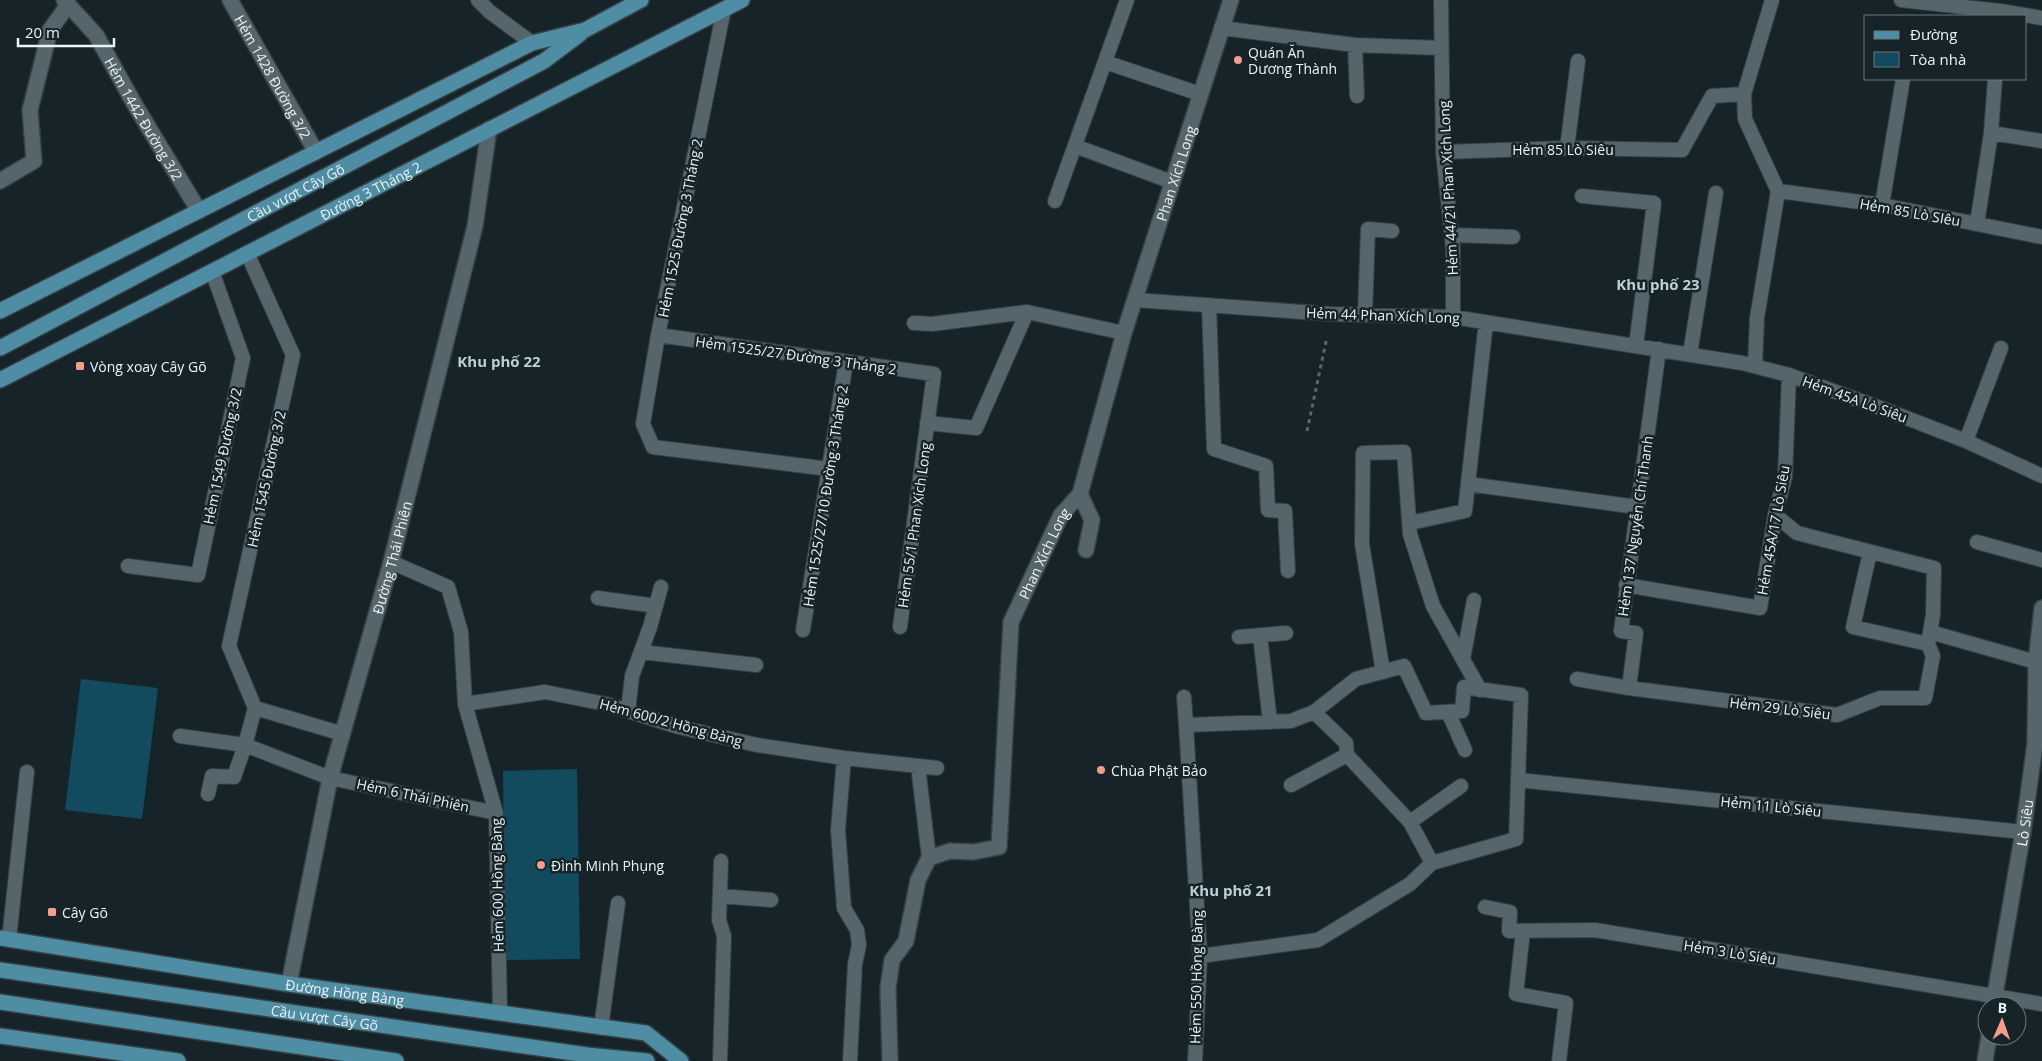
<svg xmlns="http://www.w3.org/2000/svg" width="2042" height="1061" font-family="'Open Sans',sans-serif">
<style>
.building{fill:#114b5d}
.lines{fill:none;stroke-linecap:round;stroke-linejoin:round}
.lane-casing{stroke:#354044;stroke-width:16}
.street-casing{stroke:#354044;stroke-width:18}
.primary-casing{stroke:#354044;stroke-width:18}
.path{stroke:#5a666b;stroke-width:3;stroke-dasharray:4 4;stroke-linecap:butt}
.lane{stroke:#55656b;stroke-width:14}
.street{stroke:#55656b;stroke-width:15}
.primary{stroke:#4e8da3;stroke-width:15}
.poi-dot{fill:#f49d8d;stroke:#162429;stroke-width:2}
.labels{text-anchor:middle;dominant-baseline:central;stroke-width:5;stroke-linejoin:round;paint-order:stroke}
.poi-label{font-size:14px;fill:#eaf3f6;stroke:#162429;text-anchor:start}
.street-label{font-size:14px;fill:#eaf3f6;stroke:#162429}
.neighbourhood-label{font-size:15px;font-weight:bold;fill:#becfd6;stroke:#162429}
</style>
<rect width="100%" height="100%" fill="#162429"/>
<path class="building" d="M81,679L158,688L142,819L65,810Z
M577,769L580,959L505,960L503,771Z"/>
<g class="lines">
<defs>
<path id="lane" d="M478,0L490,12L532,43
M1441,0L1443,152L1453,249V317
M1901,0L2000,11L2042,18
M724,9L658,335L643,424L653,447L829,469
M1221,28L1355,45L1441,48
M1355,45L1357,96
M1105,62L1200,94
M1991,133L2042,141
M1075,146L1172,182
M1567,148L1578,61
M1443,152L1567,148L1682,150L1712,96L1744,94
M1778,191L1882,205L2042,237
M1582,196L1654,203L1636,346
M1055,201L1127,0
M1882,205L1903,79
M1977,224L1991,133L1995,79
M1452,235L1513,237
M247,253L293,355L229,646L255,708
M1135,300L1331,314L1453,317L1742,363L1789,375L1886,410L1966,441L2042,476
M1209,305L1214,449L1266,466L1268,510L1285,511L1288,571
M1365,315L1368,229L1392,231
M914,323L932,324L1027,312L1124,333
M658,335L934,374L900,627
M1690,354L1716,193
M1755,365L1757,318L1778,191L1745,119L1744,94L1772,0
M927,423L976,428L1027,312
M1966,441L2001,348
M1468,484L1637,507
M1775,515L1797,533L1934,568L1933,615L1928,644L1853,627L1870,552
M1410,523L1465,511L1486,322
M1977,542L2042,560
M391,562L448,587L461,632L465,704L496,813L500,1012
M128,566L198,575L243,358L212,271
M1626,585L1760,608L1775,515L1785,477L1789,375
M598,598L656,606
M803,630L846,362
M1930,632L2036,662
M1260,635L1270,722
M1239,637L1286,633
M641,652L756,665
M1463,659L1474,600
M1383,672L1362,544L1363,453L1404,452L1410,534L1433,606L1480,690
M1577,679L1629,688L1837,715L1880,698H1925L1933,656L1928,644
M1629,688L1636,633L1621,631L1659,349
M1184,697L1186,725
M465,704L545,692L606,704L679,727L757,745L844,758L937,768
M628,711L632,676L650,627L661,587
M1314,712L1346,743L1347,755L1410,822
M1448,712L1465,750
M180,736L245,745L330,778L496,813
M844,758L838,830L844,908L857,930L859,945L855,964L850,1061
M918,766L929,858
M1518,780L2023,832
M1291,785L1347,755
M208,794L212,776L234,777L245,745L255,708L343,734
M1432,863L1410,822L1461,786
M720,896L771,900
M1485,907L1510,912L1509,931L1595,930L2042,1004
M1523,931L1516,994L1566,1003L1559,1061
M9,939L27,772
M601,1028L618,903
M720,1061L724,936L719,920L721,861
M1195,1061L1200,956L1186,725L1291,721L1314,712L1356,679L1404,666L1426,713L1462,711L1464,687L1521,695L1516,839L1432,863L1410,884L1318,940L1200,956"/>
<g id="street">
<path id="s1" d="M64,0L96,35L135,105L199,211"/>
<path id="s2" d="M230,0L316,152"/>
<path d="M0,181L34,161L30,110L50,30L68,5"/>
<path d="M1080,494L1092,520L1086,550"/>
<path id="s3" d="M289,984L330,778L391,562L475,226L489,129"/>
<path id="s4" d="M1993,1006L2023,832L2035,744L2036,662L2042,608"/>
<path id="s5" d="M890,1061L888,988L892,960L906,941L918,880L929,858L950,851L973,852L999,847L1011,622L1061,515L1080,494L1124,333L1231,0"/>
<path d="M1985,1061L1989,1036"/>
</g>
<g id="primary">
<path d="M0,311L532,43L585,30L641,0"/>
<path id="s6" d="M0,348L544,61L580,34"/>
<path id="s7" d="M0,380L742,0"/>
<path id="s8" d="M0,938L289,984L646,1033L681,1061"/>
<path id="s9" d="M0,970L587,1055L647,1061"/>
<path d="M0,1002L396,1061"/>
<path d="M0,1036L178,1061"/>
</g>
</defs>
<use href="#lane" class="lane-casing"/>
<use href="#street" class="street-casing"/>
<use href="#primary" class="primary-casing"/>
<path class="path" d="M1307,431L1327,337"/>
<use href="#lane" class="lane"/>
<use href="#street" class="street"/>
<use href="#primary" class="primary"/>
</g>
<g class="poi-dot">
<circle cx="1238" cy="60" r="5"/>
<rect x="75" y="361" width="10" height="10" rx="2.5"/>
<circle cx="1101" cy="770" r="5"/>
<circle cx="541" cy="865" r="5"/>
<rect x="47" y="907" width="10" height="10" rx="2.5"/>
</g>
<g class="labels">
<g class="poi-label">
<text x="1248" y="52">Quán Ăn<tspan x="1248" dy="16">Dương Thành</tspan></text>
<text x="90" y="366">Vòng xoay Cây Gõ</text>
<text x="1111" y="770">Chùa Phật Bảo</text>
<text x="551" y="865">Đình Minh Phụng</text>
<text x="62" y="912">Cây Gõ</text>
</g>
<g class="street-label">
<text stroke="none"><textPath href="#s2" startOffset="88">Hẻm 1428 Đường 3/2</textPath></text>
<text stroke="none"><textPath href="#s1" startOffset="144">Hẻm 1442 Đường 3/2</textPath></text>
<text x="1563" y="149">Hẻm 85 Lò Siêu</text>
<text stroke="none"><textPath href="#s5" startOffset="990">Phan Xích Long</textPath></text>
<text transform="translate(1448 188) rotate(-93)">Hẻm 44/21 Phan Xích Long</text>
<text stroke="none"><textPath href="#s7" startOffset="416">Đường 3 Tháng 2</textPath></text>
<text stroke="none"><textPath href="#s6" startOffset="334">Cầu vượt Cây Gõ</textPath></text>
<text transform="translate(1910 212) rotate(10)">Hẻm 85 Lò SIêu</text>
<text transform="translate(680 228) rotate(-79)">Hẻm 1525 Đường 3 Tháng 2</text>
<text transform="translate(1383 315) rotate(2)">Hẻm 44 Phan Xích Long</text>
<text transform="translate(796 355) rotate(8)">Hẻm 1525/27 Đường 3 Tháng 2</text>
<text transform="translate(1855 399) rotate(20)">Hẻm 45A Lò Siêu</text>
<text transform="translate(222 456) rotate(-78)">Hẻm 1549 Đường 3/2</text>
<text transform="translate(266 479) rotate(-78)">Hẻm 1545 Đường 3/2</text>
<text transform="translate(825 496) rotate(-81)">Hẻm 1525/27/10 Đường 3 Tháng 2</text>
<text transform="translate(914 525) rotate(-82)">Hẻm 55/1 Phan Xích Long</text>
<text transform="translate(1635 526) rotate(-82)">Hẻm 137 Nguyễn Chí Thanh</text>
<text transform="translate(1773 530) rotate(-80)">Hẻm 45A/17 Lò Siêu</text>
<text stroke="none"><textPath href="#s5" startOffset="585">Phan Xích Long</textPath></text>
<text stroke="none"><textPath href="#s3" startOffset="439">Đường Thái Phiên</textPath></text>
<text transform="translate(1780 708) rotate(7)">Hẻm 29 Lò Siêu</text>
<text transform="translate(671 722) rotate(15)">Hẻm 600/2 Hồng Bàng</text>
<text transform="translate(413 795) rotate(12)">Hẻm 6 Thái Phiên</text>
<text transform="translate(1771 806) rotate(6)">Hẻm 11 Lò Siêu</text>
<text stroke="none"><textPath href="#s4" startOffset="186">Lò Siêu</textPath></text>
<text transform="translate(497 885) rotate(-91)">Hẻm 600 Hồng Bàng</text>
<text transform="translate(1730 952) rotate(9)">Hẻm 3 Lò Siêu</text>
<text transform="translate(1196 977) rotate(-89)">Hẻm 550 Hồng Bàng</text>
<text stroke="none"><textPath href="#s8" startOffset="349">Đường Hồng Bàng</textPath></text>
<text stroke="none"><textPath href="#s9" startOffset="328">Cầu vượt Cây Gõ</textPath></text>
</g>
<g class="neighbourhood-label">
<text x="1658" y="284">Khu phố 23</text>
<text x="499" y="361">Khu phố 22</text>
<text x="1231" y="890">Khu phố 21</text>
</g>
</g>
<rect x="1864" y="15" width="162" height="65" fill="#162429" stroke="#6b777b"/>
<rect x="1874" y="31" width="25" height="8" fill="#4e8da3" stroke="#6b777b"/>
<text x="1910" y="40" font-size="15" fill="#eaf3f6">Đường</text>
<rect x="1874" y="52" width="25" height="15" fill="#114b5d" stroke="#6b777b"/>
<text x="1910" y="65" font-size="15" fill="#eaf3f6">Tòa nhà</text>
<g transform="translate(2002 1021) rotate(2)"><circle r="24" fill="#162429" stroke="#6b777b"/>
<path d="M0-4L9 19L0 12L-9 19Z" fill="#f49d8d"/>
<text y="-8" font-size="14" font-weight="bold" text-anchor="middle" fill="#eaf3f6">B</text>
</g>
<path d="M18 38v8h96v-8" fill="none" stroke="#eaf3f6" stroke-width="2.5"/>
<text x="25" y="38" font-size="15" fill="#eaf3f6" stroke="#162429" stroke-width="4" paint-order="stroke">20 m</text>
</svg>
